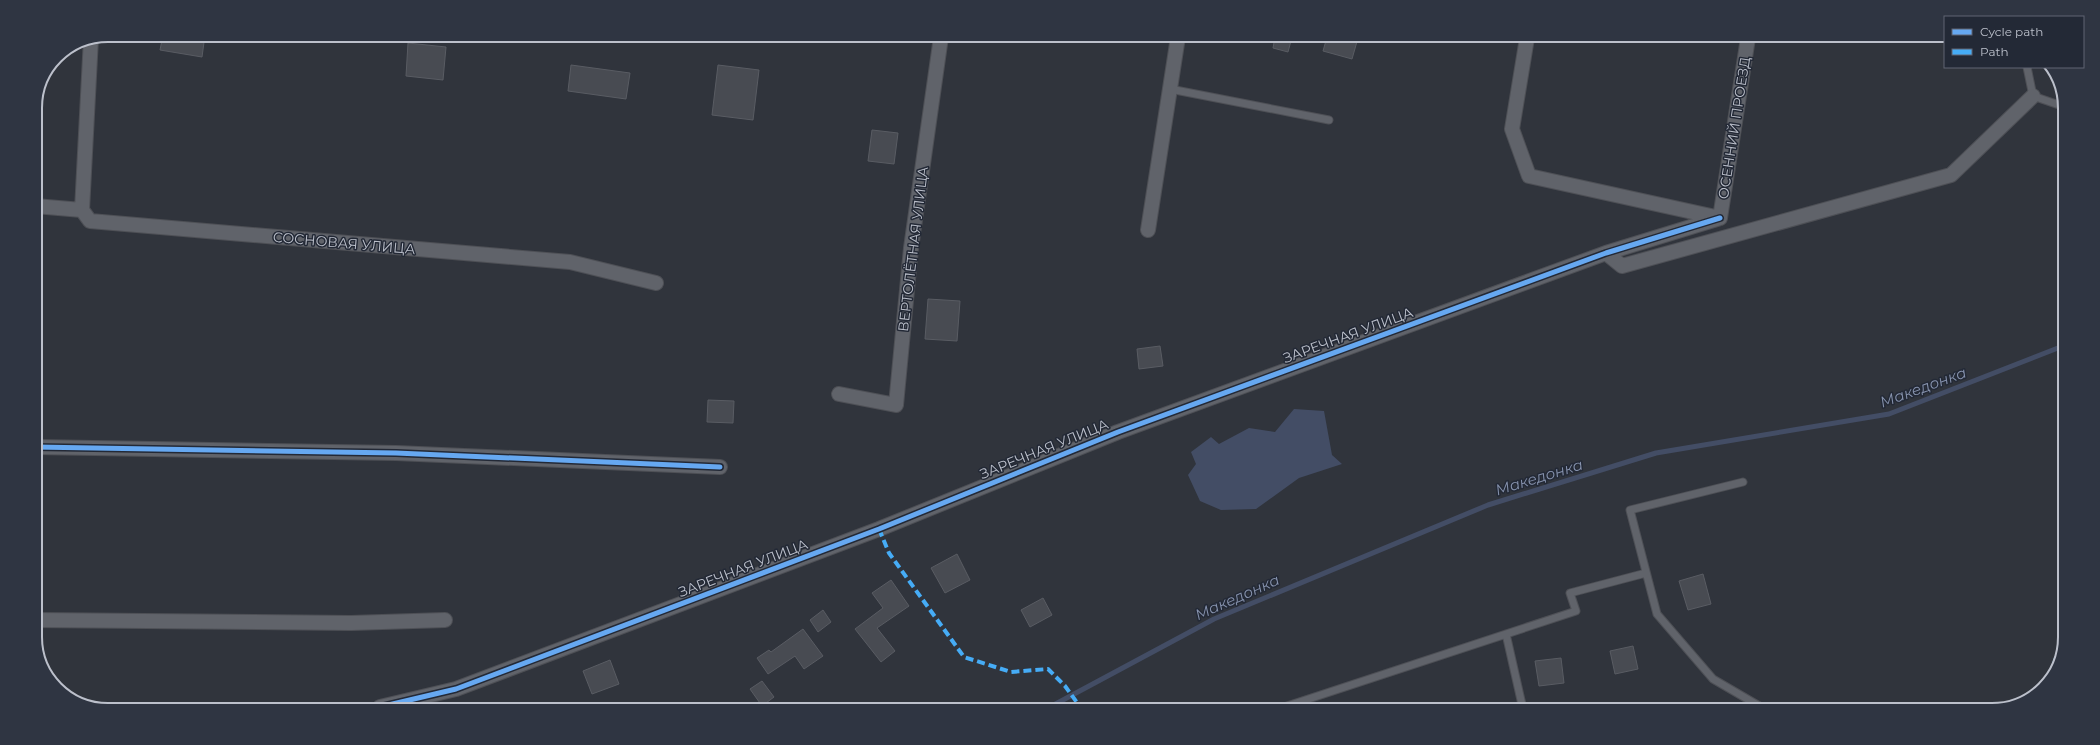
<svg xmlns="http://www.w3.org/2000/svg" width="2100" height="745" font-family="Montserrat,sans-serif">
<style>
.water{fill:#434d65}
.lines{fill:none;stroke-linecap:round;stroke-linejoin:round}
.stream{stroke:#434d65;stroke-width:5}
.building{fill:#484b52;stroke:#595c63}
.lane-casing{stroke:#4e5056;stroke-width:9}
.street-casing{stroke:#4e5056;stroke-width:16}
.lane{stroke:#60636a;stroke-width:7}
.street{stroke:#60636a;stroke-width:14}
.quiet{stroke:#46acf6;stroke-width:4;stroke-dasharray:8 4;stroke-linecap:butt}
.cycleway-casing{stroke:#232936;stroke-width:8}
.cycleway{stroke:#66a8f1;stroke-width:5}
.labels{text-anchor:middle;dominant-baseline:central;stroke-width:3;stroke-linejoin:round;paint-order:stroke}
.street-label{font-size:14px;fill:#bcc0cb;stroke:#232936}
.water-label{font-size:15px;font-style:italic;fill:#8793ae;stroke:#232936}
.rim{fill:none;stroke:#bcc0cb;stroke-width:2}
</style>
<rect width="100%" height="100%" fill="#30343c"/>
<path class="water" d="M1294,409L1324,411L1332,455L1342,464L1299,478L1256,509L1221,510L1200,501L1188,475L1196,464L1191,452L1211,437L1219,444L1249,428L1275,432Z"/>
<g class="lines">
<path class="stream" d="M1048,708L1214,619L1488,505L1656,453L1889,414L2063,346"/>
</g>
<path class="building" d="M163,35H205L202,57L160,50Z
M1275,37H1292L1288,52L1273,48Z
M1327,37L1358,38L1352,59L1323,51Z
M408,43L446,47L443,80L406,76Z
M571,65L630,73L626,99L568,91Z
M718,65L759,70L753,120L712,115Z
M872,130L898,133L894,164L868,161Z
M928,299L960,301L957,341L925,339Z
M1160,346L1163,366L1139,369L1137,349Z
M708,400L734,401L733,423L707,422Z
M957,554L970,580L945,593L931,568Z
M1703,574L1711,604L1688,610L1679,581Z
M891,580L909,606L877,628L895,651L881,662L855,629L883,608L872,593Z
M1043,598L1052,615L1030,627L1021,610Z
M823,610L831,622L818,632L810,620Z
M803,629L823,656L804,669L795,656L768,674L757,658L769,650L771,652Z
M1633,646L1638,669L1615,674L1610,651Z
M1561,658L1564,683L1539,686L1535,661Z
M610,660L619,684L592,694L583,671Z
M762,681L774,697L762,706L750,689Z"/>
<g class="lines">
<defs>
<path id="lane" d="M2027,67L2033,96L2065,107
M1170,89L1329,120
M1743,482L1630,510L1657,614L1713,679L1761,707L1762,710
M1506,634L1523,709
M1278,709L1576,611L1570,593L1646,573"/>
<path id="street" d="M1527,38L1512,129L1529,176L1720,218
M35,206L82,210L90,221L570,262L656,283
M82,210L91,38
M1720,218L1748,38
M1148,230L1178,37
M1606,253L1622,266L1951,175L2033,96
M839,394L896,405L911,248L941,37
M35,447L396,453L720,467
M35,620L351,623L445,620
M380,707L456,689L879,529L1118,432L1606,253L1720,218"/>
</defs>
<use href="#lane" class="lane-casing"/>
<use href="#street" class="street-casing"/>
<use href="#lane" class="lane"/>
<use href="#street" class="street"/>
<path class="quiet" d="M879,529L889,553L964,657L1011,672L1048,669L1065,686L1081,708
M2050,676L2057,655L2061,651"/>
<defs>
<path id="cycleway" d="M35,447L396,453L720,467
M380,707L456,689L879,529L1118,432L1606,253L1720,218"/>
</defs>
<use href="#cycleway" class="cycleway-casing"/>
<use href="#cycleway" class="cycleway"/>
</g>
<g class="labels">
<g class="street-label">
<text transform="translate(1734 128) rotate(-81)">ОСЕННИЙ ПРОЕЗД</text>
<text transform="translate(344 243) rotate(5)">СОСНОВАЯ УЛИЦА</text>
<text transform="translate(913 249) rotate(-83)">ВЕРТОЛЁТНАЯ УЛИЦА</text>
<text transform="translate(1348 335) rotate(-20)">ЗАРЕЧНАЯ УЛИЦА</text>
<text transform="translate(1044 449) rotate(-22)">ЗАРЕЧНАЯ УЛИЦА</text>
<text transform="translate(743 568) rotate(-21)">ЗАРЕЧНАЯ УЛИЦА</text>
</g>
<g class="water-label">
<text transform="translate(1923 387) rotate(-20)">Македонка</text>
<text transform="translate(1539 477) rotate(-17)">Македонка</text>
<text transform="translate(1237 597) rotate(-24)">Македонка</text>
</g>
</g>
<path d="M0 0H2100V745H0ZM108 42H1992A66 66 0 0 1 2058 108V637A66 66 0 0 1 1992 703H108A66 66 0 0 1 42 637V108A66 66 0 0 1 108 42Z" fill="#2f3542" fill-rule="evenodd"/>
<path class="rim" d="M108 42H1992A66 66 0 0 1 2058 108V637A66 66 0 0 1 1992 703H108A66 66 0 0 1 42 637V108A66 66 0 0 1 108 42Z"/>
<rect x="1944" y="16" width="140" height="52" fill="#232936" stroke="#606572"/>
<rect x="1952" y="29" width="20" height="6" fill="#66a8f1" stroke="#606572"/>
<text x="1980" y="36" font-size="12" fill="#bcc0cb">Cycle path</text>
<rect x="1952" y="49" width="20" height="6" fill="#46acf6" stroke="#606572"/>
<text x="1980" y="56" font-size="12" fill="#bcc0cb">Path</text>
</svg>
